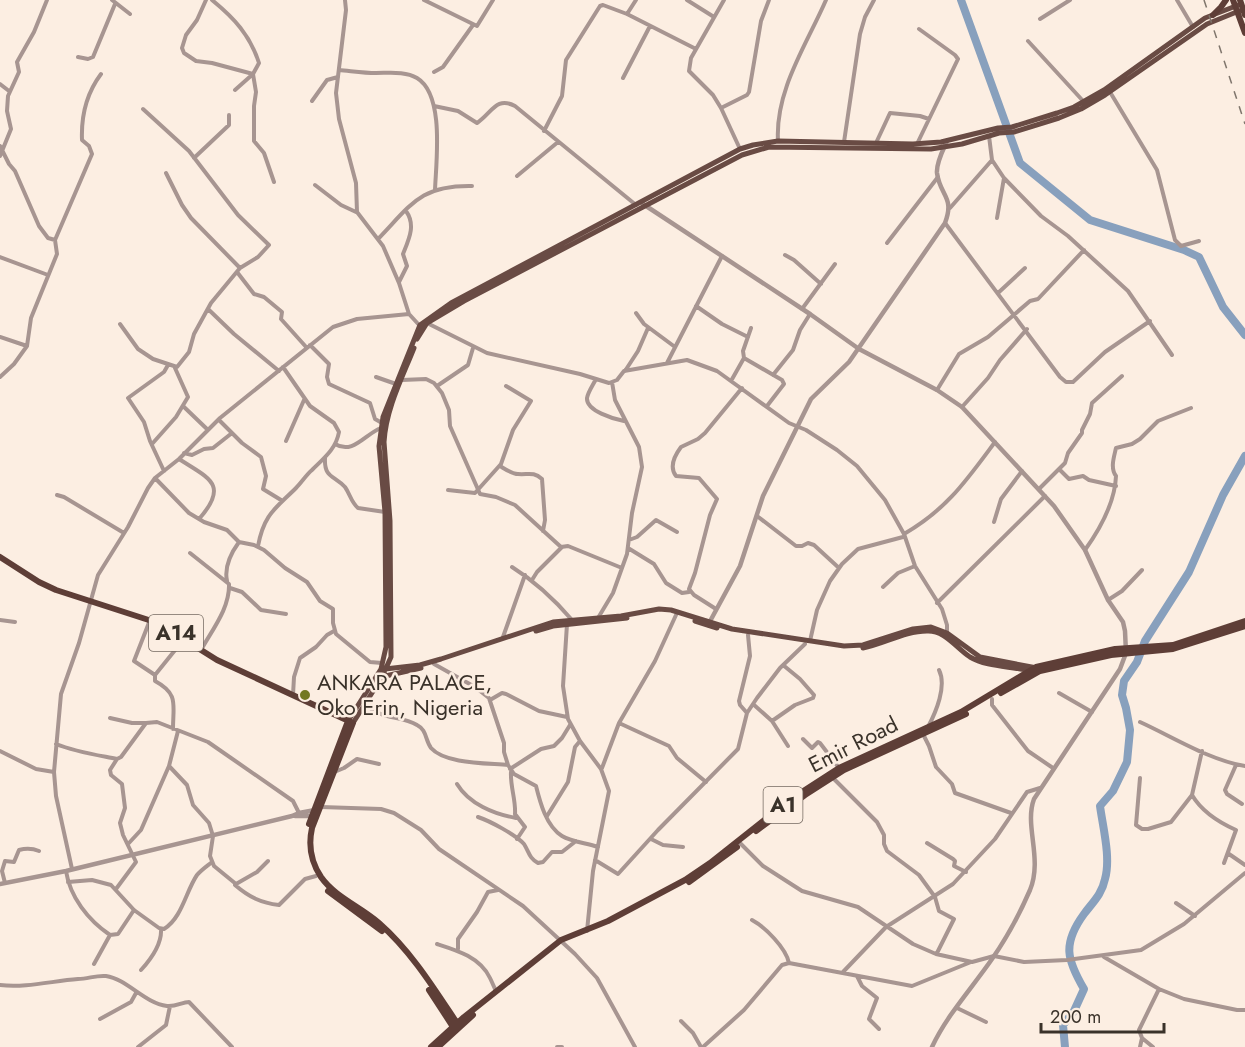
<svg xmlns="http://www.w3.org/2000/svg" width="1245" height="1047" font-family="Jost,sans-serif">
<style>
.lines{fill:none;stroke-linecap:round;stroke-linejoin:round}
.river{stroke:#88a0bd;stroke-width:8}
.minor{stroke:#a79591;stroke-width:4}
.tertiary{stroke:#a79591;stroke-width:4.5}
.primary{stroke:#694b44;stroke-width:5}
.trunk{stroke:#5e3e37;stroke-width:6}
.rail{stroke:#7f756c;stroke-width:1.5;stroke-dasharray:8 8;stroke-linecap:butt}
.poi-dot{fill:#737821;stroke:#fceee2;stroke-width:2}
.labels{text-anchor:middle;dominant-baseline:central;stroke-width:5;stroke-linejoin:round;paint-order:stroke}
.shield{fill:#fceee2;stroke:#746a61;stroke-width:1.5}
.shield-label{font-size:21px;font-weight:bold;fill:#3a322a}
.poi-label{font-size:22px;fill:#3a322a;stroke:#fceee2;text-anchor:start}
.street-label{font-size:22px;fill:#3a322a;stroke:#fceee2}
</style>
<rect width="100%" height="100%" fill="#fceee2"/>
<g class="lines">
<path class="river" d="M961,0L1020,163L1090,220L1184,250L1199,257L1223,307L1245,335
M1065,1047L1063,1025L1074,1011L1084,989C1067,960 1062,944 1084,914C1093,902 1102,894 1105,879C1111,858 1103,828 1100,806L1113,791L1127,762L1130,730L1126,708L1122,695L1124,681L1137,662L1145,641L1189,572L1223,495L1245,456"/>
<path class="minor" d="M112,0L130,14
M206,0L197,20L186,35L182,48L184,53L196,61L212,63L253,74L256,92L254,106V141L264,153L274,182
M212,0C234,18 250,35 259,63L253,74L235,90
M345,0L346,10L336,93L339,119L356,183L357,212L383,246L399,283L409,314L420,326
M424,0L477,26L493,0
M687,0L714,17
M724,0L691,58L689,71L713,95L721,108L740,149
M1177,0L1193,27
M627,14L636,0
M1040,19L1070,0
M1028,41L1084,102
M78,57L88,59L93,57L115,4
M339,70C351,71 364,73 376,73C390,73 405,71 417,78C445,95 436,162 435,190
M434,72L443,67L473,25
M623,78L650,26
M0,84L9,91
M1110,92L1157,170L1175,240L1181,246L1199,241
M312,101L327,80L338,77
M434,106L458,111L477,123C492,113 496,96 515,106L636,205
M721,108L747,95L749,92L761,21L769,0
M544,131L562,96L566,60L600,6L603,5L627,14L696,49
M778,141C775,90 807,44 826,0
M844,142L860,34L865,17L874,0
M876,143L890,113L920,116L929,119
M917,144L958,59L955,55L919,29
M0,146L9,164L15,171L39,226L48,238L55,240
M0,156L11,129L7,111L8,96L19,72L17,62L34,32L47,0
M194,158L229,125V115
M992,160L1004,178L997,218
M166,173L182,205L191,218L240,268
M517,176L558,142
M1004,178L1041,216L1068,236L1128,291L1172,355
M315,185L341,205L356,212
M950,208L992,160L989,136
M945,223L1060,377L1066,382H1073L1105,352L1150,321
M378,239C411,205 420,185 472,186
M887,243L938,177
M785,255L794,260L821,284
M0,257L48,275
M237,272L254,294L264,297L282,312L281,319L307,348
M399,282L407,266L403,254C409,239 416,225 406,211
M998,293L1025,268
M696,306L722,324L748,337
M208,309L234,334L279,371
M802,309L835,264
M636,313L644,324L675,347
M427,323L487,353L580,374L609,383L617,380L624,371L687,360L717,371L789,423L806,430L837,450L857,466L885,500L904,534L915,566L942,609L947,625V633
M120,324L138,349L153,359L177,367L189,352L194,334L211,303L240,268L258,257L269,245L238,215L189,151L143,109
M0,337L27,346
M310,345L329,364L327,377L329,384L370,403L375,419L382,423
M744,358L743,351L751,328
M667,363L722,256
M625,371L638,351L648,328
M773,375L793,350L800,330L810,314
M0,377L14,364L27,346L31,318L57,254L55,240L92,154L89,146L82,140C81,115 86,94 101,74
M376,377L396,384
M596,379C593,385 588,392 587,398C586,411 614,419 624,421
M402,380L426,379L434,383L442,393L449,410L450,426L480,494L496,497L515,505L561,547L568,546L622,568
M731,381L744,358L782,380L784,384L767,406
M437,386L468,365L473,348
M937,390L959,354L988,337L1030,301L1038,299L1084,250
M183,406L208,430
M962,407L988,378L1000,360L1027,329
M219,420L242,443L261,457L266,476L263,489L281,500
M286,441L304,400
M152,444L176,417L188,397L175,368
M335,444C353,455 365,434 381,428
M184,453L192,455L204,449L213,448L232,433
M325,458C324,478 334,475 345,487C350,494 351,502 358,508L385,512
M179,459C208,478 230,484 199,519
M500,466C505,469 512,474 518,474C528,475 533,471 542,479L545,520L543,531
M1059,469L1069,479L1083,476L1089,480L1116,486
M164,471L150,441L144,422L128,398L164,372L168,365
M155,478L189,513L204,522L227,530L239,542L254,545L264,550L285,568L307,582L320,601L333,609V623L336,634L370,662L382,663
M1039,489L1065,463L1068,453L1082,433V430L1090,414L1092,403L1122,376
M448,490L475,493L501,464L513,430L531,401L506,386
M57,495L64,497L124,533
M757,516L796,546H802L808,543L814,545L839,568
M994,522L1001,499L1022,471
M904,534C947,509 966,481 995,442
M629,540L637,537L656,520L677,532
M258,546C264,514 275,509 296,488C302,482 306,475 312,470C324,458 336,449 339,432L334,423L310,406L283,367
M628,548L654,564L666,583L682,593L689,592
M1085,550C1100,529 1115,502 1116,476C1110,468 1114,457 1116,448L1132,444L1140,439L1158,421L1191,408
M190,553L229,584C230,608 212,630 201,650
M512,567C536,582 554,599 572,620
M532,580L537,572L562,547
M227,581C224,567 231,553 239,542
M883,587L898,573L915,566
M230,588L242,592L261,610L286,614
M1108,600L1122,591L1142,570
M937,603L1045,496
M716,609L694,595L689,589L695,573L710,515L717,499L699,478L676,476C669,467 675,455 681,447L698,439L705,433L742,388
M598,618L613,593L627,554L632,513L642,467L639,447L615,400L612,382
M0,620L15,622
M150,620L134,661L155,675V681C179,694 173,704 173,729
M567,624L563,686L568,719L580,741L601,769L609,791L593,871L587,931
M503,637L525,575
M810,641L817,610L830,581L842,564L858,549L903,537
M434,664L475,687L489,698L504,743V752L508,765L514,774L536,786C540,802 546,826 562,836C572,842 587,843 598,847
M155,675L184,639
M1059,693L1092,712
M293,695L294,677L300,658L316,647L327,635L334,631
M992,699V705L1028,751L1053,768
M490,700L502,693L506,694L539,711L567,717
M365,703C379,720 400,715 417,725C427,730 425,740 431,748C445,764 487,763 508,765
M753,704L772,721L788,746
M747,713L740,705L739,701L750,656L748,635
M110,718L132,723H146
M772,721L795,705L813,698L814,695L800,679L783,665
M1140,722C1173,737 1209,760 1245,766
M619,723L669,746L677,758L706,782
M928,727C936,712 947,686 939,670
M178,731L169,766L187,785L193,805L209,823L213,836L210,856L214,866L236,884L257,872L268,861
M923,734L929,746L936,767L952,784L955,793L1011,813
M803,739L812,748L818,742L820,743L839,768
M56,744C76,752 97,755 117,759L121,757L146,723L157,722L208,742L293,801L299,813
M0,751L36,769L54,772
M1236,765L1225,790L1227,794L1242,804
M602,768L619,723L655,661L676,615
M510,769L541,749L554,746L562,738L570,725
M511,772C510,786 516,800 515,814L525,827L517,839
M332,773L344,768L357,759L379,764
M833,778L877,822L884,835V844L887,851L919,875L935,897L939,911L954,919L937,953
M1140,778L1136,825L1142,829H1148L1171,822L1192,795L1202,751
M457,784C469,804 494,814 516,818
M1192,795C1202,812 1218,822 1236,830L1224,863
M321,807L381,809L394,813L421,830L439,849L523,906L575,954L597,978L635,1047
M547,816L568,782L575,747L580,741
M478,817C490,821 516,835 524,844C529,852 529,858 538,863L543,862L552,852H562L576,841
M651,839L663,845L683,847
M738,841L763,866L802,891L858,907L913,944L936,954L972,962L994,956L1024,962L1067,960L1141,950L1184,924L1245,873
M927,843L953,859L955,861L954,866L966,872
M128,844L141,830L169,766
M1229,854L1245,865
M595,860L618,874L658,830L738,749L747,713L757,698L780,668L805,644
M72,869L56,796L54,772L61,694L79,643L98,575L128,527L148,488L155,478L179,459L220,418L333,327L357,319L409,314
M66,871C70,897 88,920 110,935L118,934L134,910
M68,882L92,880L111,885L134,910L159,928L164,929C182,918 186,891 197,875C201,870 207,866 212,862
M5,883L2,871L5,861L14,862L19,850C26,848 32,848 39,851
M235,885C249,897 261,903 279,905L305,879L316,876
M116,889L136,862L123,835L120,823L125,808L122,784L111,775L110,770L117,759
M1176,903L1195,916
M752,920C765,927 786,948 789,963
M437,944C456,950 480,957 490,978C492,982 494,987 496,991
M458,949V939L477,912L488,892L498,890
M1104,957L1159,989L1184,999L1237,1010H1245
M94,964L110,935
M141,970C151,959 162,944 161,929
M843,972L886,927L953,884L995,839L1027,792L1040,788
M857,976L862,986L877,998L869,1019L879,1029
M0,985C26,988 52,981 78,979C88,979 96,975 106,976C127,979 144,1003 167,1006C176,1007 182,1002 189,1002L232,1047
M957,1008L986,1022
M100,1019L131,1002L136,993
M681,1021L693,1033L701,1047
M138,1047L166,1025L170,1006
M557,1047H562
M703,1047L744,1010L782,965L789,963L912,986L971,962
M1140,1047L1142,1038
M1153,1047L1142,1038L1139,1030L1159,989"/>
<path class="tertiary" d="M643,204L810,314L859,349L937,390L962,407L1054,506L1085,550L1108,600L1123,622L1125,631L1126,653L1120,669L1034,799C1024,826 1043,858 1030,890C1020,913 1006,939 992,959C972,988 947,1015 932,1047
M708,625L740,566L763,496L811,399L849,362L945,223C955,197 940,196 937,173C936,163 943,150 947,141
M295,816H313
M0,884L66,871L292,816L299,813L315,810"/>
<path class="primary" d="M417,339L427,323L464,301L742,155L769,147L931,149L962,144L999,133L1014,132L1059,118L1081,109L1105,95L1207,24L1239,11
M695,621L717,628
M536,631L553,626L627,618
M863,648C884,644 905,631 927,631C945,630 956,648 970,657C987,667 1011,666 1030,671
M385,669L420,665L441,659L553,622L621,616L659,609L671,610L732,629L844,646L863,645L913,629L931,627L947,633L980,657L1037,668
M381,677L421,668
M348,721L381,669L386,647L385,512L379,446L383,417L420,325L451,303L740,149L753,145L778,141L913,144L941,142L998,128L1012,127L1057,113L1074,107L1104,90L1205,18L1241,4
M353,723L382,677L391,657L390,521L384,442C386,409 402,378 414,348"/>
<path class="trunk" d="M1233,0L1245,33
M1240,0L1245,15
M1213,15L1221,7L1226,0
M0,557L39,582L56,590L158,623L217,660L353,723L312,828C308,846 311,862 321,877C335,897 361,907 379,923C412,952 435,990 459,1026
M1001,693L1040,671L1111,655L1173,649L1245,626
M309,824L348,721
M756,831L805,795L844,770L966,714
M689,882L737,847
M328,891L382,931
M429,990L455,1030
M431,1047L464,1017L561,940L608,921L685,880L710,863L791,799L839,768L961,712L1036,667L1115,649L1173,645L1245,621
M438,1047L473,1015"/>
<path class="rail" d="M1204,0L1245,124"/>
</g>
<circle class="poi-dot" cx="305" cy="695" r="6"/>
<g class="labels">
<g class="shield">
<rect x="149" y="615" width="54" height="36" rx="4.5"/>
<rect x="763.5" y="787" width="39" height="36" rx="4.5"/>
</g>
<g class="shield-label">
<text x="176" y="633">A14</text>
<text x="783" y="805">A1</text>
</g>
<g class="poi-label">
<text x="317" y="682">ANKARA PALACE,<tspan x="317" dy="25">Oko Erin, Nigeria</tspan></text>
</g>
<g class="street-label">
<text transform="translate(853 744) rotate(-27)">Emir Road</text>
</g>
</g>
<path d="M1041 1023v9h123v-9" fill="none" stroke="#3a322a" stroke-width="3"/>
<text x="1050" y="1023" font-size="18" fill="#3a322a" stroke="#fceee2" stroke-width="4.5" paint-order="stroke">200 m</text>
</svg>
